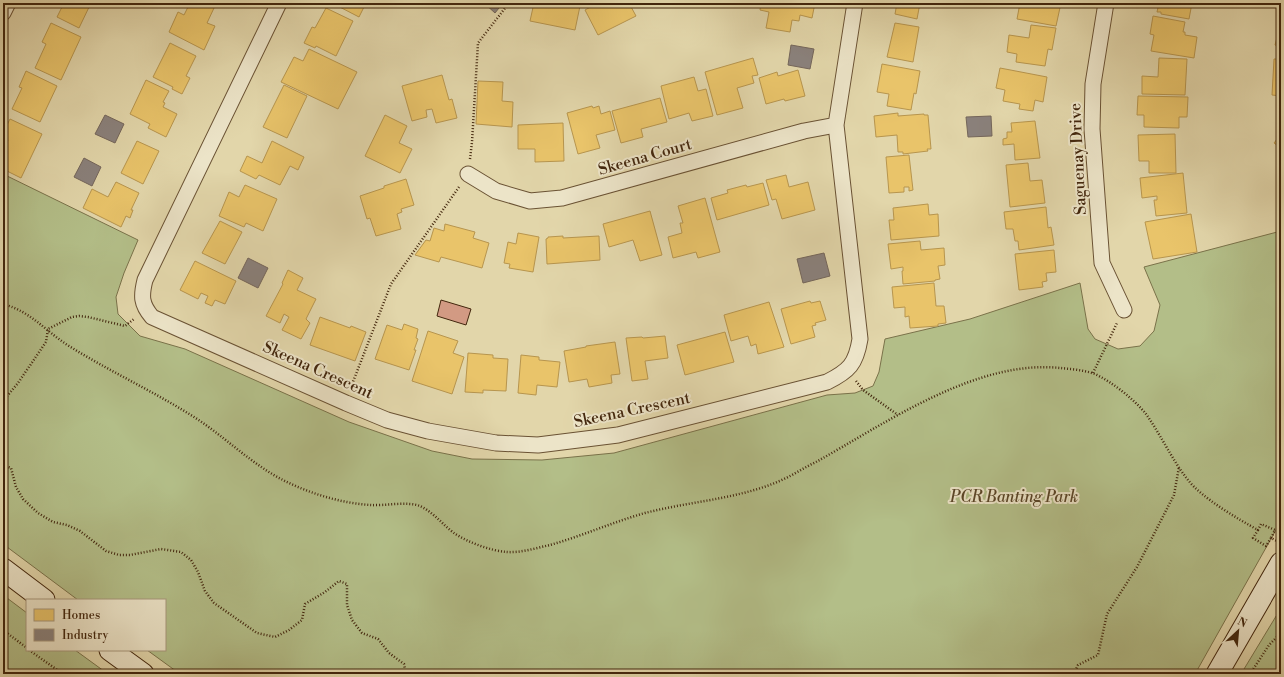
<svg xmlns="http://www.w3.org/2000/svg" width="1284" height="677" font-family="'Libre Bodoni',serif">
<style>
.green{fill:#b3be88;stroke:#7a724a}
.homes{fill:#e9c46a;stroke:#b7954e}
.industry{fill:#8a817c;stroke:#74665b}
.building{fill:#d29a83;stroke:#42260d}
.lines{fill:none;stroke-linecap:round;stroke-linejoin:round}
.street-casing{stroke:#6a5234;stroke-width:17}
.secondary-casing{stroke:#42260d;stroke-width:23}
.path{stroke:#42260d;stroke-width:2.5;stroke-dasharray:1 2;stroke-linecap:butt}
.street{stroke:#ece4c8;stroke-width:15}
.secondary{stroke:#ece4c8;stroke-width:21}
.labels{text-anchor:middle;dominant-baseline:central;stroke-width:4;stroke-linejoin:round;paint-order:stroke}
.street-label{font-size:16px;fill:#42260d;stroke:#ece4c8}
.park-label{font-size:16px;font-style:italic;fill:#594426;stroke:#ece4c8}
</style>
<rect width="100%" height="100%" fill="#e2d6aa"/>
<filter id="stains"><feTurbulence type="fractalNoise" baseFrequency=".005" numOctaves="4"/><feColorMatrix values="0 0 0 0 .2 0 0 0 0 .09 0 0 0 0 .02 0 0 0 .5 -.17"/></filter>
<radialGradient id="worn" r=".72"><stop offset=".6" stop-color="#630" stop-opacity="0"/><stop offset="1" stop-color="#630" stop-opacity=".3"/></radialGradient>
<path class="green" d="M3,174L138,240L124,273L116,297L118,314L140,336L185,349L349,422L432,451L472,459L542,460L614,453L827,395L855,393L873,386L879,372L885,339L970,319L1080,283L1088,329L1095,339L1118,349L1140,346L1154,331L1160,305L1144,267L1281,231V521L1195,674H180L147,650H165V600H78L3,544Z
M3,595L27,613V650H75L108,674H3Z
M1281,608V674H1241Z"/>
<path class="homes" d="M64,3H91L79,28L57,17Z
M190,3H205L214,8L207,23L215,26L204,50L169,32L178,12L184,15Z
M332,3H366L359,17Z
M534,3H565L580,6L575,30L530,21Z
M598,3H629L636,16L598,35L585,10Z
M761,3H815L812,18L800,15L799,21L792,20L790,32L766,28L769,12L760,10Z
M897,3H920L917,19L895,14Z
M1020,3H1061L1056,26L1017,19Z
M1159,3H1192L1189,19L1161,14V12H1157Z
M326,8L353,21L336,56L316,46L315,48L304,43L312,27L315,28Z
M1153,16L1185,22L1183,32H1185V35L1197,37L1194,58L1151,51L1154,35L1150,34Z
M1281,22V47L1275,45Z
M51,23L81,37L61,80L35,68L46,44L42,42Z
M895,23L919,27L913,62L887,57Z
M1031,25L1056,28L1052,50L1048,49L1045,66L1016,62L1017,54L1007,52L1009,35L1029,38Z
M170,43L196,56L186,76L190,78L182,94L172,89L173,87L153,77Z
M309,49L357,72L338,109L281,82L294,57L303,61Z
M753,58L758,75L752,76L754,83L737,88L743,108L717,115L705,72Z
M1159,58L1187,59L1185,95L1142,94V76L1158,77Z
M1274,59H1281V96L1272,95Z
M882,64L920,71L916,94L914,93L911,110L887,106L889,94L877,92Z
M1000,68L1047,77L1043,102L1035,100L1033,111L1019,109L1020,104L1003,101L1005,90L996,88Z
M798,70L805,96L785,101L784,99L766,104L759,78L777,72L778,76Z
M26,71L57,86L40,122L12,109L22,88L19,87Z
M442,75L449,100L452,99L457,118L436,123L432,109L426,110L427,117L412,121L402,86Z
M694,77L698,91L706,89L713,116L692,121L689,113L669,119L661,86Z
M146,80L169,91L163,102L165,103L163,107L177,114L166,137L148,128L150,124L130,114Z
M478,81L503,82L502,101L513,102L512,127L476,124Z
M284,85L307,96L287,138L263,127Z
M1138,96L1188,97L1187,117H1179V128L1144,127V115H1137Z
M660,98L667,122L641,129L643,137L621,143L612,111Z
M592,106L593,108L599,106L601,114L610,111L615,130L596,135L600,148L578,154L567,113Z
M898,113V116L924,114V115H928L931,149H927L928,151L903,154V152H898L897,135L876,137L874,116Z
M385,115L407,126L399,143L412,149L400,173L365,156Z
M10,119L42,134L21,178L3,169V145L5,146L8,140L3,137V133Z
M1035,121L1040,158L1015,160L1014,144L1003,145V139L1007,138V132H1012L1011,123Z
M563,123L564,161L535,162V149H518V125Z
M1175,134L1176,173H1149V161H1139L1138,135Z
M1281,134V148L1274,143Z
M137,141L159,151L143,184L121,173Z
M272,141L304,157L298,170L290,166L280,185L259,175L256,179L240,171L247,156L262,163Z
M909,155L913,190L909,191V187H904V192L889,193L886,157Z
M1028,163L1030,181L1042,180L1045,203L1010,207L1006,165Z
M1183,173L1187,213L1156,216L1154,200H1157V196L1142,198L1140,178Z
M786,175L789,187L808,182L815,210L782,219L776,199L772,200L766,180Z
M406,179L414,205L401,209L402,212L397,214L401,229L376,236L370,218L367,219L360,196L384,188V186Z
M116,182L139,193L131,210H133L130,218L126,216L121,227L83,208L92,189L108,197Z
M763,183L769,205L717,220L711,198L728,193L727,190L746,185L747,187Z
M245,185L277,199L263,231L246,223L244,227L219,216L229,192L239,197Z
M705,198L720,252L698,258L696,252L673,258L668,237L682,233L680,223H683L678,206Z
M928,204L929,215L938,214L939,236L891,240L889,220H894L893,208Z
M1046,207L1048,228L1051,227L1054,245L1019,250L1018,241H1015L1013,229H1006L1004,212Z
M650,211L662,255L640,261L633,240L609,247L603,224Z
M1191,214L1197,252L1153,259L1145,222Z
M220,221L242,232L225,264L202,253Z
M445,224L475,232L473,238L489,243L482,268L441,257L439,262L415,255L426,240L430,241L434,228L444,231Z
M518,233L539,237L533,272L509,268L510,264L504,263L508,242L516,244Z
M563,236V238L599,236L600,260L547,264L546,239L548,238V237Z
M920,241L921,250L944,248L945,265L938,266L940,279L935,280V281L903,284L902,271H903V267L891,269L888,244Z
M1054,250L1056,272L1046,273L1047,281L1042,282L1043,287L1019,290L1015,254Z
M195,261L236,281L225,304L215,300L212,306L205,303L208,296L201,293L198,299L180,290Z
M288,270L303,278L297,290L316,299L306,319L310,323L301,339L282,330L289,317L284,314L280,323L266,316L283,284L282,283Z
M934,283L936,306H944L946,323L938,324V326L910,328L909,316L905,317V307L894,308L892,287Z
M810,301L811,303L820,301L826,320L815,323L816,325L812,326L815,337L791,344L781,309Z
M769,302L784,347L758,354L756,344L751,346L748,336L731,341L724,315Z
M320,317L350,328L351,326L366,332L355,361L310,345Z
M404,324L418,329L416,338L418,339L414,350H416L409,370L375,359L387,325L402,330Z
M428,331L458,341L453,353L464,357L452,394L412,381Z
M725,332L734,362L685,375L677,345Z
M665,336L668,358L645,361L648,379L632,381L626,338L642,337L643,338Z
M615,342L620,374L611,375L612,383L589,387L587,379L569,382L564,351L586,347V346Z
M468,353L493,355V358L508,359L506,391L483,390V393L465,392Z
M521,355L539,357V360L560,362L557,387L537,385L536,395L518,393Z"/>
<path class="industry" d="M484,3H503L495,13Z
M791,45L814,49L810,69L788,65Z
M105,115L124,124L115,143L95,134Z
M991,116L992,136L968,137L966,117Z
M84,158L101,167L92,186L74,177Z
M824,253L830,276L803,283L797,259Z
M248,258L268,268L258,288L238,278Z"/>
<path class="building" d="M441,300L471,309L466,325L437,316Z"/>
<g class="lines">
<defs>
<path id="street" d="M279,3L145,280C141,296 141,304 152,317L346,403L387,420L428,431L496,443L538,445L618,435L827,382C849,371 856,364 860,339L836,125L855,3
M1106,3L1093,84L1092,129L1102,263L1124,310
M3,13L8,3
M468,174L496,191L530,201L562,198L804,131L836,125"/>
<path id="secondary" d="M3,569L44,600
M110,650L143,674
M1217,674L1281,563"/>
</defs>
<use href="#street" class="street-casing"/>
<use href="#secondary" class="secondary-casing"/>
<path class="path" d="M470,159L472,142L478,43L509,3
M3,304C32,312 45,331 69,346C109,371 153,391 194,417C224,436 249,462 281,479C308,493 340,503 370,505C385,506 407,501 420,506C433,512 442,524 454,533C467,542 491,551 507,552C521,553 536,548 550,545C582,536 613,522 645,513C691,501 741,499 784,479C795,474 805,467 816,462C886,423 977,359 1060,368C1071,369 1084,370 1095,374C1112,382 1134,399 1146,414C1161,435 1172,460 1188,480C1202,498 1238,519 1258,530L1261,524L1275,530L1271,538L1281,543
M1093,373L1117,323
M856,381L863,390L898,415
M351,387L391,284L459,187
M3,401L18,383L46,342L48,329L72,317L79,316L88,317L125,326L134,319
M3,465L11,468L16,487L23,499L38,513L53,522L67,525L80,531L106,551L119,555H130L161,549L181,552L191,560L198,572L205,591L214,603L257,633L275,637L289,630L302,620L305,604L325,592L339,581L347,584V605L352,620L362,633L378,639L389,653L404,664L406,674
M1258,530L1253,538L1266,546L1271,538
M3,630L27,648
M29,650L63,674
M1074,674L1078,665L1098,655L1107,614L1137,567L1174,495L1179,467
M1250,674L1269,645L1281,633"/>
<use href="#street" class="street"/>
<use href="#secondary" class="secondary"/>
</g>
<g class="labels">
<g class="street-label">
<text transform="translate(645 157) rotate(-16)">Skeena Court</text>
<text transform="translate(1078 159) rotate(-93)">Saguenay Drive</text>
<text transform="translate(318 370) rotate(24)">Skeena Crescent</text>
<text transform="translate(632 410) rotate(-12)">Skeena Crescent</text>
</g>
<g class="park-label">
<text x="1014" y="497">PCR Banting Park</text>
</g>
</g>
<rect width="1284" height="677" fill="none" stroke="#e2d6aa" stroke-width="16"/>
<rect x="4" y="4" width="1276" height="669" fill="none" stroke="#42260d" stroke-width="2"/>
<rect x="8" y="8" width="1268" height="661" fill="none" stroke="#42260d"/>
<rect x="26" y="599" width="140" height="52" fill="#ece4c8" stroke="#a8987d"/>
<rect x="34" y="609" width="20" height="12" fill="#e9c46a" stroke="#a8987d"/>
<text x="62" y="619" font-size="12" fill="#42260d">Homes</text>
<rect x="34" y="629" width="20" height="12" fill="#8a817c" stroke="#a8987d"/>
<text x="62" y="639" font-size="12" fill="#42260d">Industry</text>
<g transform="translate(1238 631) rotate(26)" stroke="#ece4c8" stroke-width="3" paint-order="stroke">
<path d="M0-3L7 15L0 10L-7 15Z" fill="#42260d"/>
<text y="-6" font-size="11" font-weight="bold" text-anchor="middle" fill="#42260d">N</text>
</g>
<rect width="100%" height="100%" filter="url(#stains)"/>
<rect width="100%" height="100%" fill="url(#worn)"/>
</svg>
